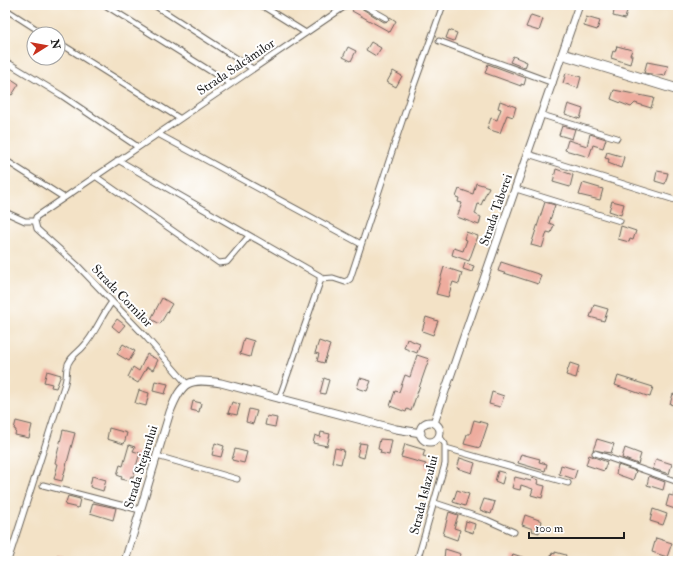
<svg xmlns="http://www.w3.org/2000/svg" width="683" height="566" font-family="'IM FELL Double Pica',serif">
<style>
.building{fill:#eeac9e}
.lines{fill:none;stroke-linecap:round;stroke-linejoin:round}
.street-casing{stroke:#676158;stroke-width:7}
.secondary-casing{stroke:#676158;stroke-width:9}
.street{stroke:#fff;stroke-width:5}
.secondary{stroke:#fff;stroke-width:7}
.labels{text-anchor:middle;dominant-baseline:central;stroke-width:4;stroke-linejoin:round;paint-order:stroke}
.street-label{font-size:13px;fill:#1c1c1c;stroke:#fff}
</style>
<rect width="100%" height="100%" fill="#fff"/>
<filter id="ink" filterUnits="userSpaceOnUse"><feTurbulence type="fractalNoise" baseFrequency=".025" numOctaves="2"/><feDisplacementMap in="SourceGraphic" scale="8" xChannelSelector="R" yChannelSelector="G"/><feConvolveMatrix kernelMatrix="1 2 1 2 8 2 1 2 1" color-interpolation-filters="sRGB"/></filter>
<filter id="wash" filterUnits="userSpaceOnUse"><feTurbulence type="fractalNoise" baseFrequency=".012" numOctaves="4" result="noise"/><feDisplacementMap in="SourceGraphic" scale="16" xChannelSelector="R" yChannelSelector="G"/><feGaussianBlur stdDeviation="0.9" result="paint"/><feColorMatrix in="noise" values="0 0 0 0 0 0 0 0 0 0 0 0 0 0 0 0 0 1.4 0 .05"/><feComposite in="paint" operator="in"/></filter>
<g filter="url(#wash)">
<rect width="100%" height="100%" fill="#f3e2c6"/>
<g id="blocks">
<path class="building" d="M356,5L384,22L388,21L390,17L396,21L390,32L352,11Z
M618,5L628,7L625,19L613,16L615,6Z
M531,15L543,19L539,31L526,27Z
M586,17L600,21L597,30L584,26Z
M449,30L457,33L454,41L446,38Z
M371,42L381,48L376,56L366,50Z
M617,46L632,50L630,55H632L630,64L611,58L613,51L615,52Z
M348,47L356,51L351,61L343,57Z
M513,56L527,62L525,68L510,62Z
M647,62L668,66L665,76L644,73Z
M488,64L526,78L524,85L521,84V86L485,73Z
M393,71L402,76L396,87L387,82Z
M566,73L581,77L578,88L563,83Z
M5,75L19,84L12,95L5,91Z
M614,90L654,98L651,108L635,103L631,107L611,99Z
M500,101L516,107L513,117L507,115L500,133L487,129L491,118L497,120L501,109L498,108Z
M568,104L583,109L580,119L565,114Z
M562,126L575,129L572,139L559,135Z
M590,134L606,139L603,148L593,145L589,157L565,150L568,140L587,146Z
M607,152L624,157L621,168L608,163L609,159L605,158Z
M556,169L573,175L570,187L553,182Z
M657,171L668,173L665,184L655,181Z
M476,183L489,187L481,205L478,204L475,214L481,217L479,225L457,217L462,203L458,202L459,198L456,197L459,189L473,194Z
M583,183L603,189L600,200L579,195Z
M612,201L624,204L621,215L609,211Z
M545,202L555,205L549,223L554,225L551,233L547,232L542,248L531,245Z
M621,226L636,231L633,240L630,239L629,242L618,239Z
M466,232L478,236L469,261L452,255L454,248L463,251L467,240L464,239Z
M501,262L541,275L538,284L498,271Z
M465,263L474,266L472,272L463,269Z
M444,267L462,273L459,284L453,282L448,297L436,294Z
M162,298L172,304L160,324L151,319Z
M594,305L608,309L604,321L590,317Z
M426,317L438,321L433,335L422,331Z
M117,319L125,325L119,332L112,326Z
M244,338L254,341L250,357L240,354Z
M407,339L420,344L417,353L404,348Z
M319,341L330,345L324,363L317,361L319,354L315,353Z
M123,344L135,351L129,361L117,354Z
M147,354L158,360L153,370L147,367L138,383L128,377L133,367L139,371Z
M417,355L429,359L411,411L407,409L406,412L390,406L395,391L399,392L405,375L410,377Z
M570,363L579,366L576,378L566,375Z
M47,371L61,375L56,388L51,387L52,384L44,382Z
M618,376L653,387L650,397L615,385Z
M324,378L329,380L325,394L320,393Z
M360,378L371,381L367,391L357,388Z
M155,381L168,384L165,394L153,391Z
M139,390L149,393L146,406L135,403Z
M492,392L504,396L500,407L489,404Z
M673,394L678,396V407L670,404Z
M193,401L201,403L199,412L191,410Z
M232,402L240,404L237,415L228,413Z
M249,409L257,411L253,424L246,422Z
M267,416L277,418L275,427L265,425Z
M474,420L488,424L480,448L464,444L467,434H470Z
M16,421L32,425L29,438L15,435L16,430L14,429Z
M109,428L127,433L124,444L107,439Z
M63,430L75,433L62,481L54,479L58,464L55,463Z
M321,432L330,434L327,446L313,443L315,435L320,437Z
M380,439L392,440L389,455L380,453L381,450L378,449Z
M597,439L614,444L611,453L593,450Z
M215,443L224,446L221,457L212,455Z
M360,443L367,444L364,458L357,456Z
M405,444L425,450L423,456L438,460L434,471L424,468L426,464L401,457Z
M129,445L135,447L133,451L140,453L133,477L131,476L130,481L121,479L122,477L117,475L120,465L123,466Z
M335,448L344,450L341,464L332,462Z
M625,448L641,454L638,464L622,458Z
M235,449L247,452L244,463L232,460Z
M521,454L540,459L539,462L547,464L545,471L518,463Z
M589,455L607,462L604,471L586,465Z
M460,458L475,463L472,473L457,468Z
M656,459L672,464L669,474L653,469Z
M561,465L577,470L574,479L559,474Z
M618,465L636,471L633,480L616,474Z
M498,471L505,473L502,484L495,481Z
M92,476L106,480L103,491L90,487Z
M649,476L665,482L663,490L647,485Z
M515,477L531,481L532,478L538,480L537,484L545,486L542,498L531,495L533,489L521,485L520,490L512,488Z
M676,486H678V510L666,506L669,495L673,496Z
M457,490L469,494L465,506L453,502Z
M68,496L80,499L78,508L65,505Z
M484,499L495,502L491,514L480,510Z
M93,503L116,508L113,520L90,513Z
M653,509L667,514L663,525L650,521Z
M449,512L458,515L454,528L460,530L457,540L443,535Z
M525,515L542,521L539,533L532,531L533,529L522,525Z
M466,521L475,524L473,533L464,530Z
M656,538L672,543L667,557L652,552Z
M445,549L461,554L459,561L444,559Z
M555,552L566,555L564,561L550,559L552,553L555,554Z
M513,554L531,560L530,561H511Z
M57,555L73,559V561H56Z"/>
</g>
</g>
<g filter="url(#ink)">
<use href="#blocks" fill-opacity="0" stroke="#676158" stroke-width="1"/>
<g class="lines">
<defs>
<path id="street" d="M105,5L231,84
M154,5L253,69
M261,5L306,33
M363,5L386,18
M5,9L44,34
M439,41L553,83
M58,42L179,118
M563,52L678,87
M561,56L678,92
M5,61L61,95L138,147
M542,115L617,138
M158,134L361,244
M528,154L678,201
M5,160L63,197
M118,160L320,276V282L279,399
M95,176L219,263L227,262L249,236
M516,189L620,221
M5,212L25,221H35
M321,279L333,278L345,282L350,279L412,91L443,5
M186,383L146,337L77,265L37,229L35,221L36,217L347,5
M446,448L568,483
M595,453L678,482
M157,456L237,479
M43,485L140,510
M435,503L487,520L514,532
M8,561L65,383C67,377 66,372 67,368C68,359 76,354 82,348C95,335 101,316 112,302
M417,561L445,464V444L439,436"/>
<path id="secondary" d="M420 432a10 10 0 1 1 20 0a10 10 0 1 1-20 0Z
M434,423L579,5
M125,561L170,412C182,381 188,378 221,383L396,429L421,433"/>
</defs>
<use href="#street" class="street-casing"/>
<use href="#secondary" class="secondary-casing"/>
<use href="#street" class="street"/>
<use href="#secondary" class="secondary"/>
</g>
</g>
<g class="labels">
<g class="street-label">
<text transform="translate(236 67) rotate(-34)">Strada Salcâmilor</text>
<text transform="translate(496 210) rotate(-71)">Strada Taberei</text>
<text transform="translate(122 296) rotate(46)">Strada Cornilor</text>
<text transform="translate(141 467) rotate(-73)">Strada Stejarului</text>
<text transform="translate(424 495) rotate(-76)">Strada Islazului</text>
</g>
</g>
<rect width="683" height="566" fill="none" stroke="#fff" stroke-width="20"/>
<g transform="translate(46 46) rotate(79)"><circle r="19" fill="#ffffff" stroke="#a4a4a4"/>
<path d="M0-3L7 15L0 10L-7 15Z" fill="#c8321e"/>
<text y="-6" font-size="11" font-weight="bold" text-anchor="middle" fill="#1c1c1c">N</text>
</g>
<path d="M529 532v6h95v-6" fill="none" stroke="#1c1c1c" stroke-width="2"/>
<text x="535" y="532" font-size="12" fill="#1c1c1c" stroke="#ffffff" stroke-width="3" paint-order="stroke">100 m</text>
</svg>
